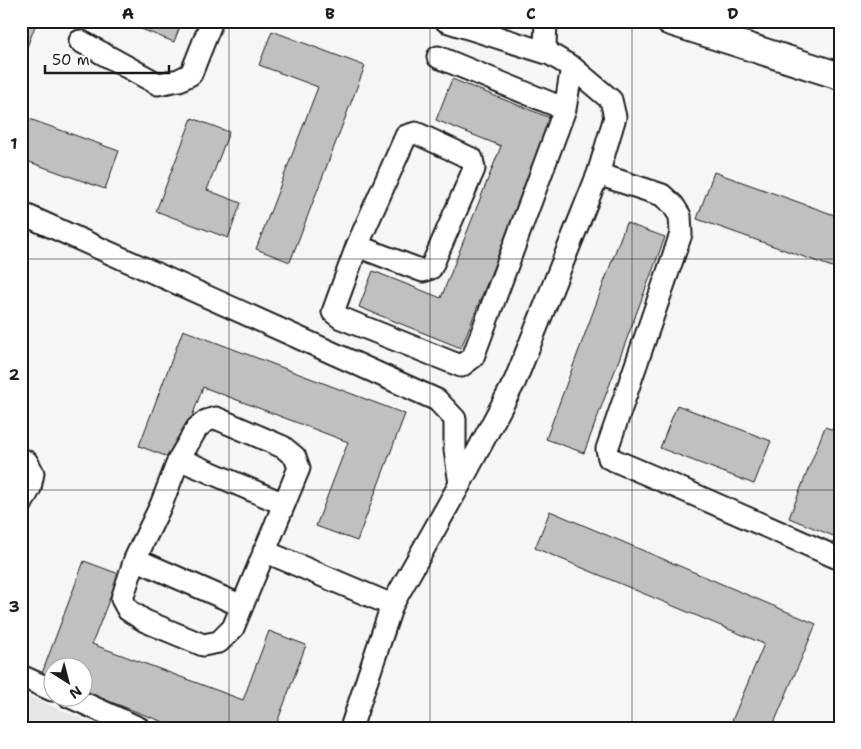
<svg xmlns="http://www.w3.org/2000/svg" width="861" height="749" font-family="'Shantell Sans',sans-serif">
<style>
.built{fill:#e6e6e6}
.building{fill:#c0c0c0;stroke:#1c1c1c}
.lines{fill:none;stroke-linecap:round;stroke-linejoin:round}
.minor-casing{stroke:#1c1c1c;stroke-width:25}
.major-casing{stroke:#1c1c1c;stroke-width:30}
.minor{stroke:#fff;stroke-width:21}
.major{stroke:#fff;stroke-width:26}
.grid{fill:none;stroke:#1c1c1c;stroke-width:1;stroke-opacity:0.55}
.neatline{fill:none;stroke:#1c1c1c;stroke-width:2}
.grid-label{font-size:16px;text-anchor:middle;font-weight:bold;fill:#1c1c1c}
</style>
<rect width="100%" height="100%" fill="#f6f6f6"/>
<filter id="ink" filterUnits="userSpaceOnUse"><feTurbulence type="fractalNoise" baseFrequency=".02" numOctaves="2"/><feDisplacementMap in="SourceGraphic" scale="10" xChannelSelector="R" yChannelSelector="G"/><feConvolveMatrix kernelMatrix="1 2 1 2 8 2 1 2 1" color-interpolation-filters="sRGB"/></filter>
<g filter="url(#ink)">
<path class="built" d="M21,693L103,728H21Z"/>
<path class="building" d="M21,21H37L25,52L21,51Z
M121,21H182L174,42Z
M272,31L365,66L290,262L256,249L318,87L259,65Z
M452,79L553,119L461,348L359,307L373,271L441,298L501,146L436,120Z
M21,116L119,151L105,189L21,159Z
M192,118L229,132L207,190L241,203L228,238L156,211Z
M714,172L840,217V263L838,269L697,219Z
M626,223L665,237L584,453L546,439Z
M183,330L405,414L357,541L316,526L348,442L203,387L176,460L139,446Z
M677,405L771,441L754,484L660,448Z
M825,427L840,432V527L836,537L789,518Z
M550,511L816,624L772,728H729L764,644L535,548Z
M84,561L119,574L92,644L243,700L269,631L306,645L275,728H179L82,691V666H52V680L41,676Z"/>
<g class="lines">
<defs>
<path id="minor" d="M446,21L550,54
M80,41L158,84L179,80L191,74L212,21
M438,57L565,109
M598,174L662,195L673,205L680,216L681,234L607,449L609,458L670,484L840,559
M21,213L437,400L455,419V450L460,484
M357,246L423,271L431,268L474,169L472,159L416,133L406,136L357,246L333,312L341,318L461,366L473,357L565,109L572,67
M216,418L283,447L295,457L299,468L233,628L219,642L203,645L145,621L128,610L122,599L135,559L161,505L179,459L197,428L206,421Z
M21,459L27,462L33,473L30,488L21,505
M179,459L284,504
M264,551L392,605
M135,559L242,606
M21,676L52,690
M68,696L139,728
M351,728L392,605L460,484L515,381L598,174L615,117L611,100L572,67L550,54L545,46L546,21"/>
<path id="major" d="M668,21L840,76"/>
</defs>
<use href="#minor" class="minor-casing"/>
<use href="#major" class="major-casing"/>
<use href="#minor" class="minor"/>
<use href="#major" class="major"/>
</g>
</g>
<path class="grid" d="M229,21V728M430,21V728M632,21V728M21,259H840M21,490H840"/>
<rect width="861" height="749" fill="none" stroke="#fff" stroke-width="55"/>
<g transform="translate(68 682) rotate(144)"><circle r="24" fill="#ffffff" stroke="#a4a4a4"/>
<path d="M0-4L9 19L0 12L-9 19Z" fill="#1c1c1c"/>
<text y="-8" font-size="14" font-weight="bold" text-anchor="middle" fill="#1c1c1c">N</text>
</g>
<path d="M45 65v8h124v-8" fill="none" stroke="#1c1c1c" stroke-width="2.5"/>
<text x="52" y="65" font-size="15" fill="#1c1c1c" stroke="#ffffff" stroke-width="4" paint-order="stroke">50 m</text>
<rect x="28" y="28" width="806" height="694" class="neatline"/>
<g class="grid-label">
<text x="128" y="19">A</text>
<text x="330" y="19">B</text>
<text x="531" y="19">C</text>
<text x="733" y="19">D</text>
<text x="14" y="149">1</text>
<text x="14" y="380">2</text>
<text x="14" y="612">3</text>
</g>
</svg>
